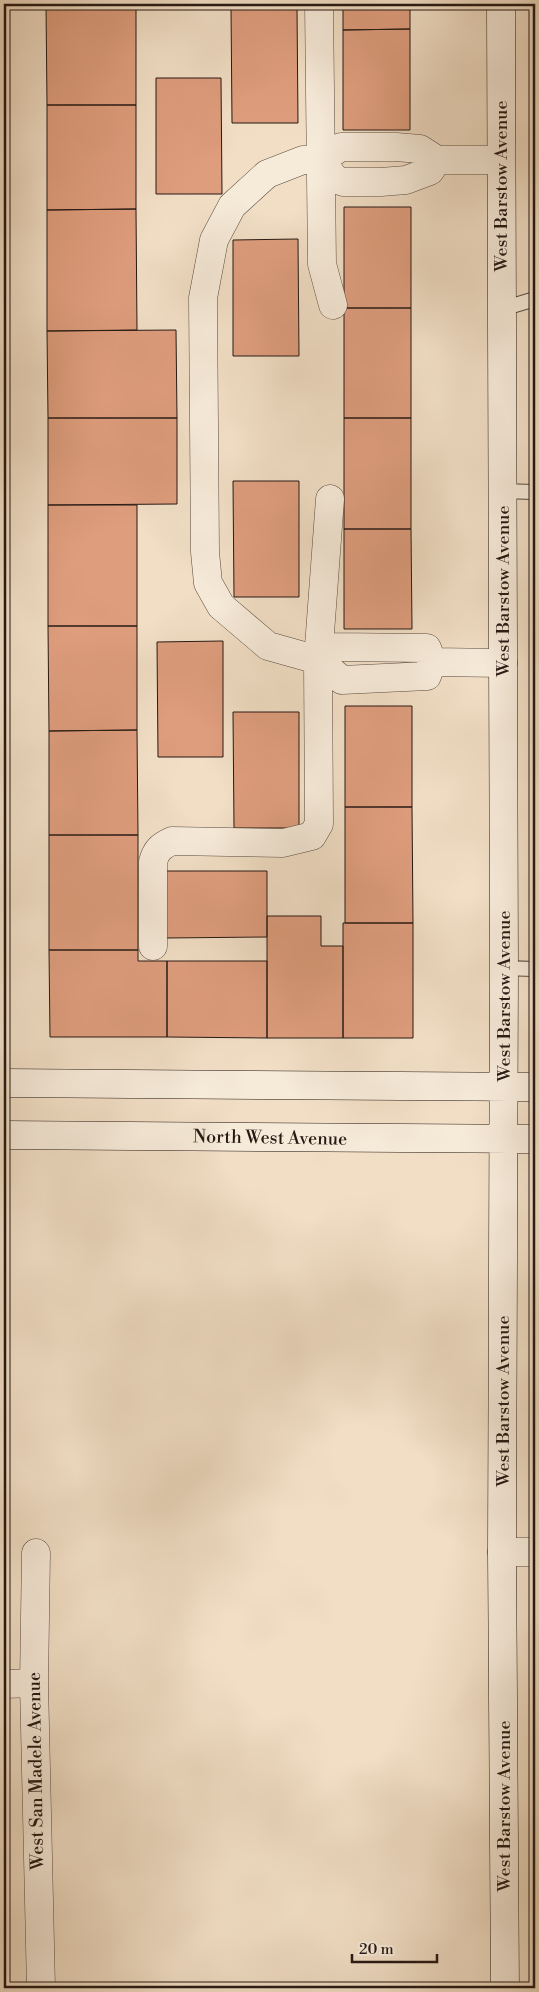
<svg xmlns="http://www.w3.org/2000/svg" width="539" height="1992" font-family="'Libre Bodoni',serif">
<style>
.building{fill:#de9d7d;stroke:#261914}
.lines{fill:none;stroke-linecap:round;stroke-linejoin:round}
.lane-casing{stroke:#594a40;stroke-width:16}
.street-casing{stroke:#594a40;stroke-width:29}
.secondary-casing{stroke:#261914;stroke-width:29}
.lane{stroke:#f6ead9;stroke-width:14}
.street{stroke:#f6ead9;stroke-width:28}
.secondary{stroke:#f6ead9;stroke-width:28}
.labels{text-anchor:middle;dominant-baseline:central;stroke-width:4;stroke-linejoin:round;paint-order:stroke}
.street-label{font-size:18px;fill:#261914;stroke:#f6ead9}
</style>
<rect width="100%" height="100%" fill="#f1dec5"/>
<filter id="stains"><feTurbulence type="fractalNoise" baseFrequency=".004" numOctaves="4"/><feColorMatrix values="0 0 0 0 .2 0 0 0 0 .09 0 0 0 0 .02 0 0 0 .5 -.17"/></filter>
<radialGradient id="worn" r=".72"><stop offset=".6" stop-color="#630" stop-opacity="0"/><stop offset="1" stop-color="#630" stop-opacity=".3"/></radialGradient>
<path class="building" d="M46,4H136V105H47Z
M343,4H410V29L343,30Z
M231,7H297L298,123H232Z
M410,29V130H343V30Z
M156,78H221L222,194H156Z
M47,105H136V209L47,210Z
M344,207H411V308H344Z
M136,209L137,330L47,331V210Z
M298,239L299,356H233V240Z
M344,308H411V418H344Z
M176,330L177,418H48L47,331Z
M48,418H177V504L48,505Z
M344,418H411V529H344Z
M233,481H299V597H234Z
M48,505H137V626H48Z
M344,529H411L412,629H344Z
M48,626H137V730L49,731Z
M223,641V757H158L157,642Z
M345,706H412V807H345Z
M233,712H299V828H234Z
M137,730L138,835H49V731Z
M345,807H412L413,923H345Z
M49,835H138V950H49Z
M165,871H267V937L165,938Z
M267,916H321V946H343V1038H267Z
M343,923H413V1038H343Z
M49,950H138V961H167V1037H50Z
M167,961H267V1038L167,1037Z"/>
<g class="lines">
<defs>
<path id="lane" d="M502,309L535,299
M502,491L535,492
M504,968L535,969"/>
<path id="street" d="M319,4L322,264L333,305
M437,160H501
M332,647L427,648L432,662L427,676L342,680L318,660Z
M318,660L268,646L221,606L208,583L205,552L203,298L214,240L232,206L267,174L303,160H321L341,147H396L420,149L437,160L430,171L406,180L381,182H343L335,179L321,160
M432,662L503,663
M153,946V862C156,850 161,846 172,841L283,843L312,836L319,824L318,660L330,499
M502,1552H535
M36,1553L34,1683L41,1988
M4,1684L34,1683"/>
<path id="secondary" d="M501,4L504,968L502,1552L505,1988
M4,1083L535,1087
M4,1135L535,1139"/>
</defs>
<use href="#lane" class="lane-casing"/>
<use href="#street" class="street-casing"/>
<use href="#secondary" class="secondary-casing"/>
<use href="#lane" class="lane"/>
<use href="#street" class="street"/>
<use href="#secondary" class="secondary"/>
</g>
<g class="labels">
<g class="street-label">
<text transform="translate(501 186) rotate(-90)">West Barstow Avenue</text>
<text transform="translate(503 591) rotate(-90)">West Barstow Avenue</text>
<text transform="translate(504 996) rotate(-90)">West Barstow Avenue</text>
<text transform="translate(270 1138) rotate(1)">North West Avenue</text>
<text transform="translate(503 1401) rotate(-90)">West Barstow Avenue</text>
<text transform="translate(36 1771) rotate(-91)">West San Madele Avenue</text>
<text transform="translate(504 1806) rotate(-90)">West Barstow Avenue</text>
</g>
</g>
<rect width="539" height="1992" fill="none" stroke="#f1dec5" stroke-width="20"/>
<rect x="5" y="5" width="529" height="1982" fill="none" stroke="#261914" stroke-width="2.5"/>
<rect x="10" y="10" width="519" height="1972" fill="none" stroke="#261914"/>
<path d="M352 1954v8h85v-8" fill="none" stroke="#261914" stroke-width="2.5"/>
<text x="359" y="1954" font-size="15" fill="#261914" stroke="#f6ead9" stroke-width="4" paint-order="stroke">20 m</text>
<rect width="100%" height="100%" filter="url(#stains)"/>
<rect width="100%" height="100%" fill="url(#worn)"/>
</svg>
